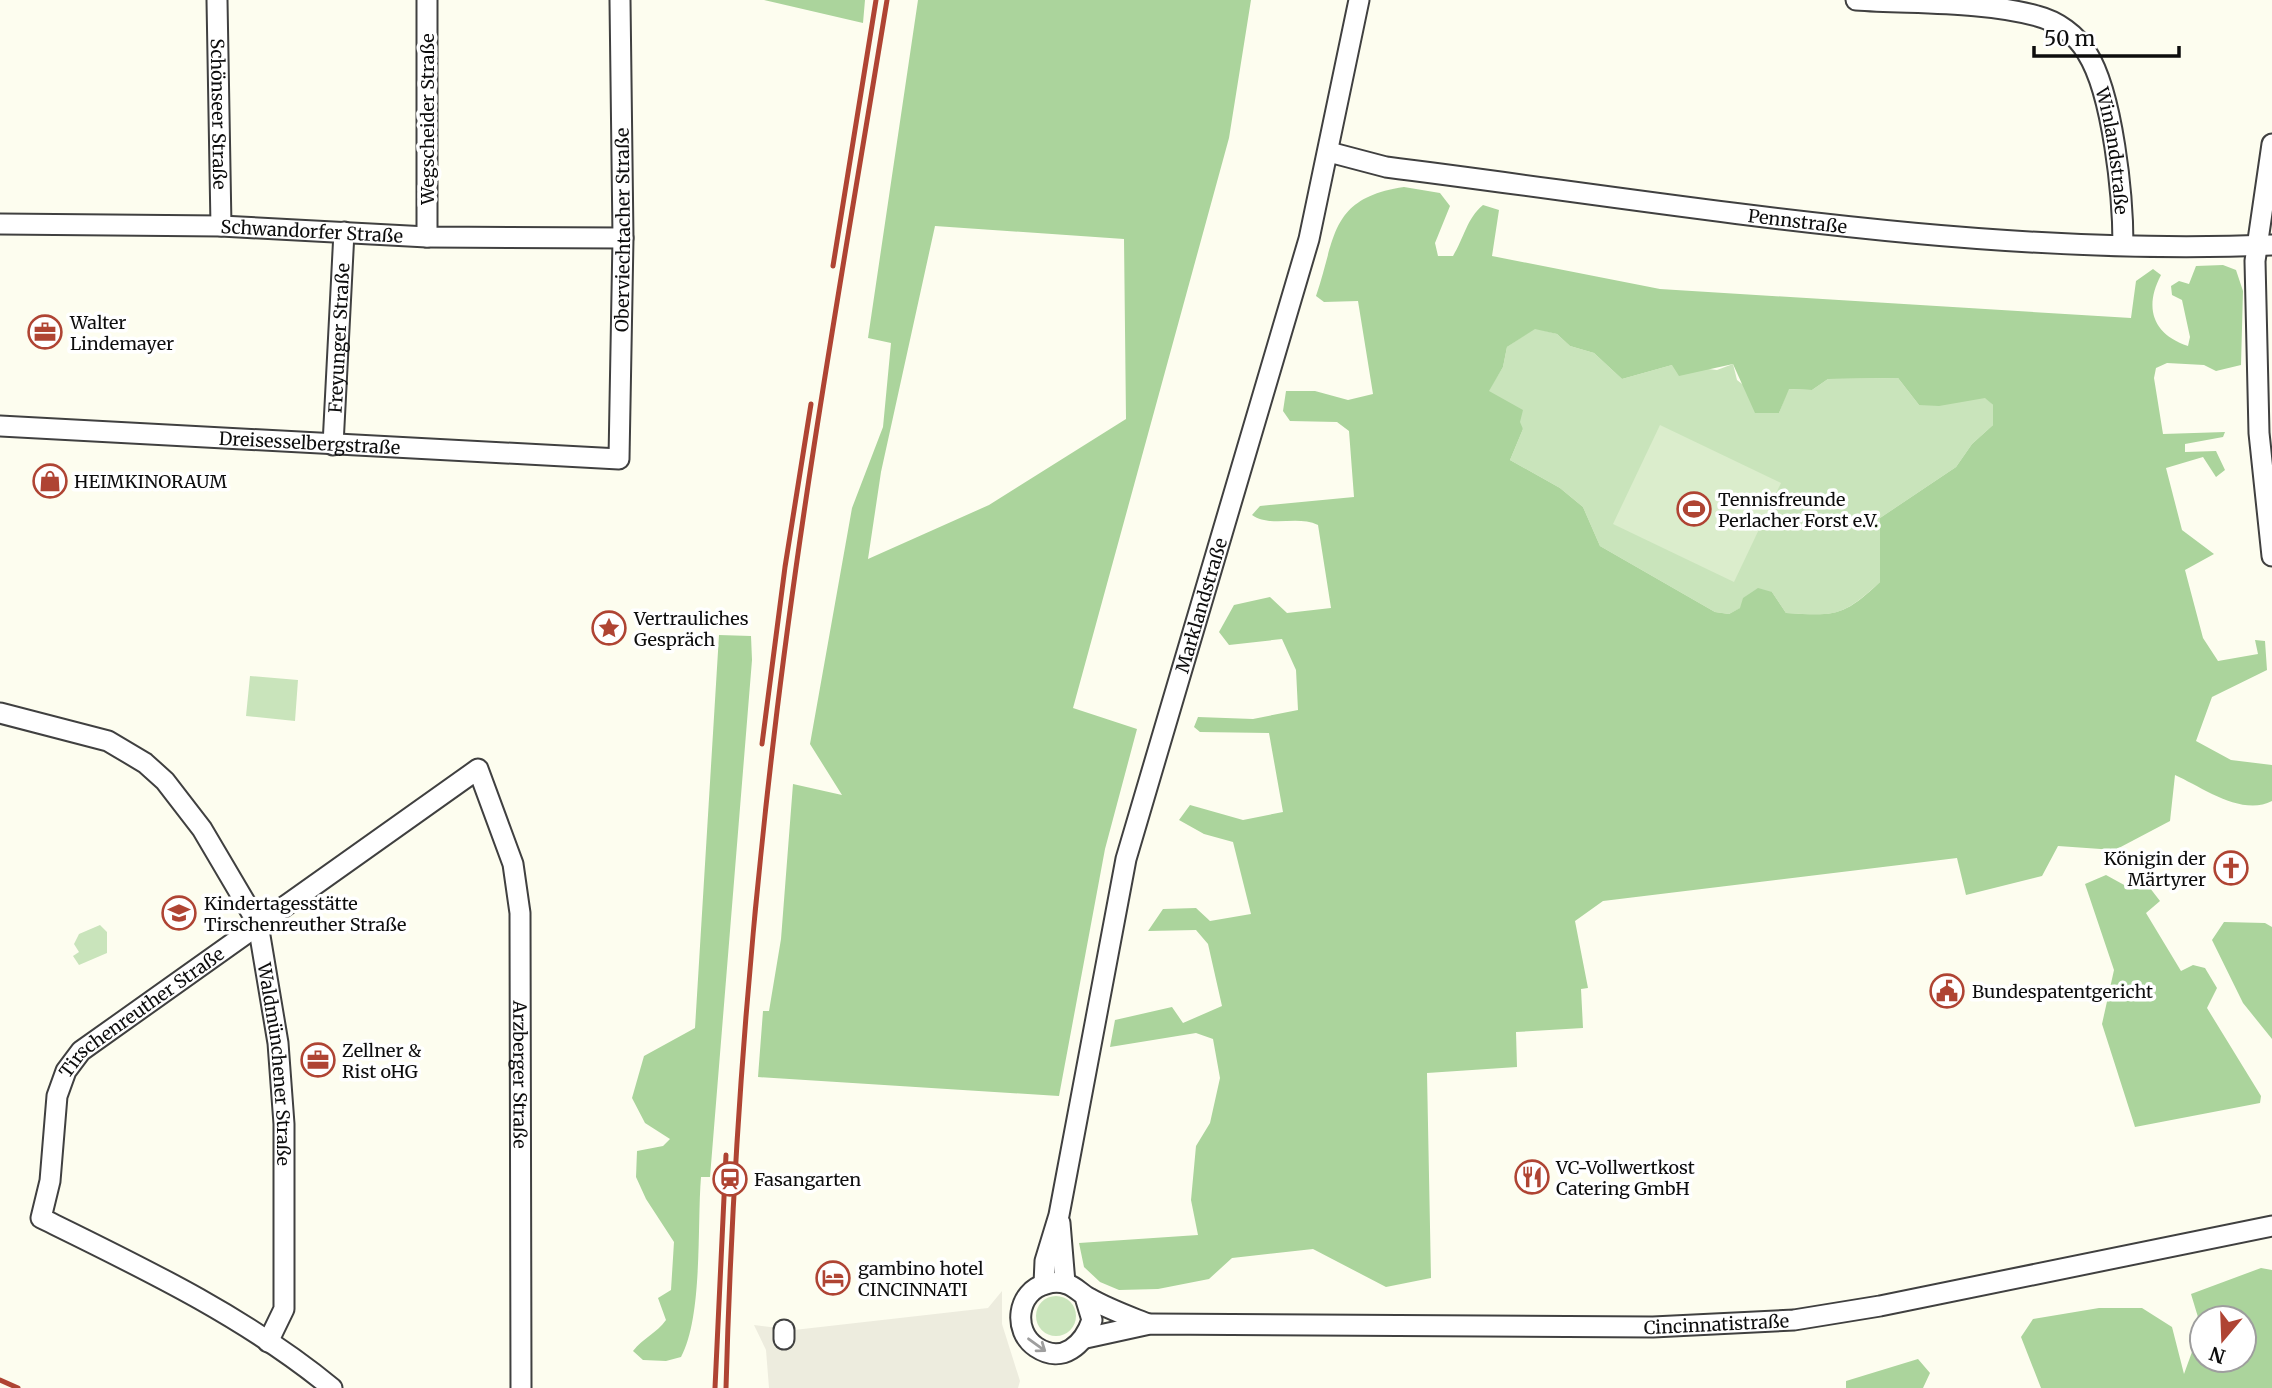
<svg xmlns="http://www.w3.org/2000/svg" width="2272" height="1388" font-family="Merriweather,serif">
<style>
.green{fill:#c9e4bb}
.forest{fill:#abd49c;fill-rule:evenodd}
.pitch{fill:#dbedcc}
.plaza{fill:#edecde}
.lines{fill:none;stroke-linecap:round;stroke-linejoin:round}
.street-casing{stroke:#404040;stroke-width:23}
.street{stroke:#fff;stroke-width:19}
.rail{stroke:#af4433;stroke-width:5}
.oneway{stroke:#9e9e9e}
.labels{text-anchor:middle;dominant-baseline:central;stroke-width:7;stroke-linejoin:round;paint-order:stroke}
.street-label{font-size:18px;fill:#0d0d0d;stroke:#fff}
.poi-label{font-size:18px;fill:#0d0d0d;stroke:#fff;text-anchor:start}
</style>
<rect width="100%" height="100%" fill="#fdfdef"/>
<path class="green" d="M1535,328L1557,334L1570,346L1594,353L1622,379L1672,365L1717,370L1733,364L1737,380L1779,413L1788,389L1812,390L1828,379L1898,378L1919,405L1985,397L1993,405V425L1972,444L1956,467L1880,518V582C1842,617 1836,616 1786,613L1772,592L1729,614L1715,612L1600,546L1583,507L1560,488L1510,460L1523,429L1488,391L1503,367L1507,347Z
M250,676L298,680L295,721L246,716Z
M100,925L107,932V953L79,965L73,956L79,952L74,944L79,934Z
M1036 1316a20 20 0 1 1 40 0a20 20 0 1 1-40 0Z"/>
<path class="forest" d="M763,0H865L863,23L764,0Z
M918,0H1251L1229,138L1073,708L1137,729L1105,849L1059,1096L758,1077L763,1011H769L781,939L793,784L842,795L810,744L852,508L883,427L891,343L868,338ZM935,226L1124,239L1126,419L989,505L868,559L881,472Z
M1404,187L1440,193L1450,206L1435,243L1438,256H1453C1464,238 1467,218 1483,205L1499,210L1492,256L1660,289L2131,318L2136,281L2153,269L2161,275C2144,307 2152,334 2188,346L2190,337L2182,300L2172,295L2171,286L2179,281L2189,284L2196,266L2223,265L2236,270L2243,291L2241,365L2216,371L2204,365L2167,363L2156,368L2154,378L2163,434L2225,432L2223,437L2185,444V452L2216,451L2225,470L2216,477L2203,457L2166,468L2182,530L2214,554L2185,570L2203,638L2218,661L2258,654L2255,640L2265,641L2267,670L2212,697L2196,741L2231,760L2272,765V801C2242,817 2202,787 2175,775L2170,821L2115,850L2058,846L2042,876L1966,895L1957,858L1603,901L1575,921L1588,988L1581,989L1583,1028L1516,1032L1517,1067L1427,1073L1431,1278L1386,1287L1313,1249L1232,1258L1209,1279L1158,1289L1119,1290L1100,1282L1084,1267L1079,1243L1198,1235L1191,1200L1196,1146L1210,1123L1220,1078L1213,1039L1196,1033L1110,1047L1115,1020L1172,1007L1183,1023L1222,1006L1208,944L1196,930L1148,931L1163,909L1196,908L1210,921L1251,914L1233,842L1204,834L1179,820L1190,805L1243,820L1283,812L1269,733L1200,732L1194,727L1198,717L1253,719L1298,710L1296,670L1282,639L1229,645L1219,632L1234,605L1270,597L1287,613L1331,608L1318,525C1297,515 1271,528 1252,515L1260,506L1354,497L1349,431L1337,422L1290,421L1283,411L1286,391H1315L1348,400L1373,394L1358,301L1324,302L1316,296C1336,238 1329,198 1404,187ZM1535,329L1557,334L1570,346L1594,353L1622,379L1672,365L1679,376L1733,364L1755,413H1779L1789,389L1812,390L1828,379L1898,378L1919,405L1939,406L1985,398L1993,405V425L1972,444L1956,467L1880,518V582C1843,617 1835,616 1786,613L1772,592L1758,588L1743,598L1740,608L1729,614L1715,612L1600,546L1583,507L1560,488L1510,460L1523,429L1520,422L1523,410L1489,391L1503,367L1507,347Z
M719,635L751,636L752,660L710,1177H701C697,1225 703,1316 681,1357L666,1361L643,1360L633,1351C643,1338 657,1333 666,1320L658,1298L671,1290L674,1242L646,1199L636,1177L637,1151L663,1146L670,1139L645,1123L632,1098L644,1056L695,1028Z
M2106,875L2126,886L2143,879L2160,901L2146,913L2181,971L2193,965L2205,968L2217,988L2207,1008L2261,1096L2260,1103L2135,1127L2102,1024L2114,970L2085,884Z
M2224,922L2265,923L2272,927V1039L2243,1003L2212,940Z
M2261,1268L2272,1270V1388H2041L2021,1337L2033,1319L2099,1308H2142L2172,1327L2184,1374L2201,1327L2191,1294ZM2202,1318H2244V1360H2202Z
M1918,1359L1930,1373L1923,1388H1846V1381Z"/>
<path class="pitch" d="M1660,425L1781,483L1734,582L1613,524Z"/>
<path class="plaza" d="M1002,1291V1324L1020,1381L1018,1388H769L766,1350L754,1325L794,1330L988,1308Z"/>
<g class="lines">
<defs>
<g id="street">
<path id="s1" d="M217,0L221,226"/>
<path id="s2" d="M1856,0C1912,4 1984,1 2037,16C2057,21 2077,35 2087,53C2113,94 2123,196 2123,245"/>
<path d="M2272,144L2255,261L2259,433L2272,556"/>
<path id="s3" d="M1329,152L1386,167C1680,204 1975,257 2272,245"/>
<path id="s4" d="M0,224L221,226L427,237L623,238"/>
<path d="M427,237V0"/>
<path id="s5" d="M0,426L619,459L623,238L620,0"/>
<path id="s6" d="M333,445L344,232"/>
<path id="s7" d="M0,713L108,741L145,763L165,781L202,829L258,924L278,1043L284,1124V1309L268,1342"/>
<path d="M1060,1223L1065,1283"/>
<path id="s8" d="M1044,1284L1045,1261L1059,1215L1126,859L1309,239L1359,0"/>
<path d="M1085,1297L1092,1320C1084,1344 1063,1365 1036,1347C1012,1331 1017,1291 1046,1284C1052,1282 1061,1282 1067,1284C1076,1287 1081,1294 1089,1298C1108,1309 1128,1316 1148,1324"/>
<path id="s9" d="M1086,1338L1150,1324L1653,1327L1794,1320L1880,1306L2272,1226"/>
<path d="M784,1339V1330"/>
<path id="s10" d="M332,1388C246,1317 141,1267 41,1218L50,1181L57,1096L66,1071L81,1051L478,769L513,864L520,913L521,1388"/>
</g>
</defs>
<use href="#street" class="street-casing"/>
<use href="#street" class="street"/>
<path class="rail" d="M833,266L876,0
M762,744L785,567L811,404
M0,1380L18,1388
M715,1388L726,1155
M726,1388C732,1170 748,953 774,736C803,490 847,245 887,0"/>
</g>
<defs><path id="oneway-shaft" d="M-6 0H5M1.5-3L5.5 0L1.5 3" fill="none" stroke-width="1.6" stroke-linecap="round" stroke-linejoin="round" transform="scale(1.75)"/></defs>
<use class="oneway" href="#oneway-shaft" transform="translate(1037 1345) rotate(36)"/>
<defs>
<symbol id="office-ring" viewBox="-11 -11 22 22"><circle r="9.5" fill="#fff" stroke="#af4433" stroke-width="1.5"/><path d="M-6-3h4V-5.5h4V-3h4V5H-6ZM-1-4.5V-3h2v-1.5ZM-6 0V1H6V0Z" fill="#af4433"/></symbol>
<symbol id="shop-ring" viewBox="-11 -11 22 22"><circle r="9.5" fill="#fff" stroke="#af4433" stroke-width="1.5"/><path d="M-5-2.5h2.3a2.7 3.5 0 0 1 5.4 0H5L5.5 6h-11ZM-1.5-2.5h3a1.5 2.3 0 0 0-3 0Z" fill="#af4433"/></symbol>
<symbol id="stadium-ring" viewBox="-11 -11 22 22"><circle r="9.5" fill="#fff" stroke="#af4433" stroke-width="1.5"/><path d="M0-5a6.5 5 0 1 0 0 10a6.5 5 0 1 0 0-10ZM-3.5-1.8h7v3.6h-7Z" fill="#af4433"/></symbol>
<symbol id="sight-ring" viewBox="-11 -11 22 22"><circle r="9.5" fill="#fff" stroke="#af4433" stroke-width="1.5"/><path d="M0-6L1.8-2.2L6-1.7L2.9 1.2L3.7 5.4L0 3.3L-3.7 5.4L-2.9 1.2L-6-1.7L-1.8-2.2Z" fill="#af4433"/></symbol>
<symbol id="church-ring" viewBox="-11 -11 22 22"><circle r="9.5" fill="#fff" stroke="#af4433" stroke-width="1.5"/><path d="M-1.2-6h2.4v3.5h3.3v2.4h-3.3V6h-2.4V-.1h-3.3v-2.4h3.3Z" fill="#af4433"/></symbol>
<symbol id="school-ring" viewBox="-11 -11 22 22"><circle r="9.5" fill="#fff" stroke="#af4433" stroke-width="1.5"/><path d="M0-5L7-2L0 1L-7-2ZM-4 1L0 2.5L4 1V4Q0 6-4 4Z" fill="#af4433"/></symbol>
<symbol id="civic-ring" viewBox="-11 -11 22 22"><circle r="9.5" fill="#fff" stroke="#af4433" stroke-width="1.5"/><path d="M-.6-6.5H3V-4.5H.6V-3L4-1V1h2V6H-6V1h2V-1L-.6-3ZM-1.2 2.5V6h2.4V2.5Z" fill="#af4433"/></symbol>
<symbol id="restaurant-ring" viewBox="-11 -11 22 22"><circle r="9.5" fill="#fff" stroke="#af4433" stroke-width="1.5"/><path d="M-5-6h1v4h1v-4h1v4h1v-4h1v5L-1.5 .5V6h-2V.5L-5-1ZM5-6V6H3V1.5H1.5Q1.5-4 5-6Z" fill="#af4433"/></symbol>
<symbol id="station-ring" viewBox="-11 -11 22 22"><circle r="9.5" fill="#fff" stroke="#af4433" stroke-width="1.5"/><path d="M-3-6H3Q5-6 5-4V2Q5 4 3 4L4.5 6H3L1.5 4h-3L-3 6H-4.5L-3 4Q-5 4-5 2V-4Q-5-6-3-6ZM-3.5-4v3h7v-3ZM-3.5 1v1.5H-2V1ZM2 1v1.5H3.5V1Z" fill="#af4433"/></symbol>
<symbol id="hotel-ring" viewBox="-11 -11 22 22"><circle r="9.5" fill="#fff" stroke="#af4433" stroke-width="1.5"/><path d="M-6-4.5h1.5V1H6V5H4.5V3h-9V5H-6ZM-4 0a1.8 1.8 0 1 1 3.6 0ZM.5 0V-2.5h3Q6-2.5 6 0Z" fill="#af4433"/></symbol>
</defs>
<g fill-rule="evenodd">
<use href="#office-ring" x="26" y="313" width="38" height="38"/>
<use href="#shop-ring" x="31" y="462" width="38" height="38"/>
<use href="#stadium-ring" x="1675" y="490" width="38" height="38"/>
<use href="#sight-ring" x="590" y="609" width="38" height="38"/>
<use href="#church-ring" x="2212" y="849" width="38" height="38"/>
<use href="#school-ring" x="160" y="894" width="38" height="38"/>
<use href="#civic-ring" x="1928" y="972" width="38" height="38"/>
<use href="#office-ring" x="299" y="1041" width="38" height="38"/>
<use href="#restaurant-ring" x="1513" y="1158" width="38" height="38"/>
<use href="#station-ring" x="711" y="1160" width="38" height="38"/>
<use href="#hotel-ring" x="814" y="1259" width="38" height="38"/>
</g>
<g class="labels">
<g class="street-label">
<text stroke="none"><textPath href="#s1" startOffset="114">Schönseer Straße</textPath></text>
<text transform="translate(427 119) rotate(-90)">Wegscheider Straße</text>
<text stroke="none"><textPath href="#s2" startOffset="348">Winlandstraße</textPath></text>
<text stroke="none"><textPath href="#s3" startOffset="474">Pennstraße</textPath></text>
<text stroke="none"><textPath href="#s5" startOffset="849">Oberviechtacher Straße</textPath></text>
<text stroke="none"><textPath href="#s4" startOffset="312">Schwandorfer Straße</textPath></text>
<text stroke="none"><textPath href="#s6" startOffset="107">Freyunger Straße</textPath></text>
<text stroke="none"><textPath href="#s5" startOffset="310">Dreisesselbergstraße</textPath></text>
<text stroke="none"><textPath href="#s8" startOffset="698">Marklandstraße</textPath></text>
<text stroke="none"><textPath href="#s10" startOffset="584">Tirschenreuther Straße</textPath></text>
<text stroke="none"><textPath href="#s7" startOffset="494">Waldmünchener Straße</textPath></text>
<text stroke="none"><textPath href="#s10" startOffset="1312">Arzberger Straße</textPath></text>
<text stroke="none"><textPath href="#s9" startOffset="632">Cincinnatistraße</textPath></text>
</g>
<g class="poi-label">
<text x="70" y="322">Walter<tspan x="70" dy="21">Lindemayer</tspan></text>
<text x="74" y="481">HEIMKINORAUM</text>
<text x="1718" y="499">Tennisfreunde<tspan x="1718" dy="21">Perlacher Forst e.V.</tspan></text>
<text x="634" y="618">Vertrauliches<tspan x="634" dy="21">Gespräch</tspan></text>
<text x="2206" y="858" text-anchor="end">Königin der<tspan x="2206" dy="21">Märtyrer</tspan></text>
<text x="204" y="903">Kindertagesstätte<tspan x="204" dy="21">Tirschenreuther Straße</tspan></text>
<text x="1972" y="991">Bundespatentgericht</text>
<text x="342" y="1050">Zellner &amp;<tspan x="342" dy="21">Rist oHG</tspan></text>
<text x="1556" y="1167">VC-Vollwertkost<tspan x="1556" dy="21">Catering GmbH</tspan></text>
<text x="754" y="1179">Fasangarten</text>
<text x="858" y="1268">gambino hotel<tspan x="858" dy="21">CINCINNATI</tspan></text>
</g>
</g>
<g transform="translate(2223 1339) rotate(199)"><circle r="33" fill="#ffffff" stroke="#9e9e9e" stroke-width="2"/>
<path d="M0-5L12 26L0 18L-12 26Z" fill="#af4433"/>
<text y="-10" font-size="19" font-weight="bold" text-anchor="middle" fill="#0d0d0d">N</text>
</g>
<path d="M2034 46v10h145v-10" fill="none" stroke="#0d0d0d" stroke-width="3.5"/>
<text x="2044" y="46" font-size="21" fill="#0d0d0d" stroke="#ffffff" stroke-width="5" paint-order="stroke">50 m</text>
</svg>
